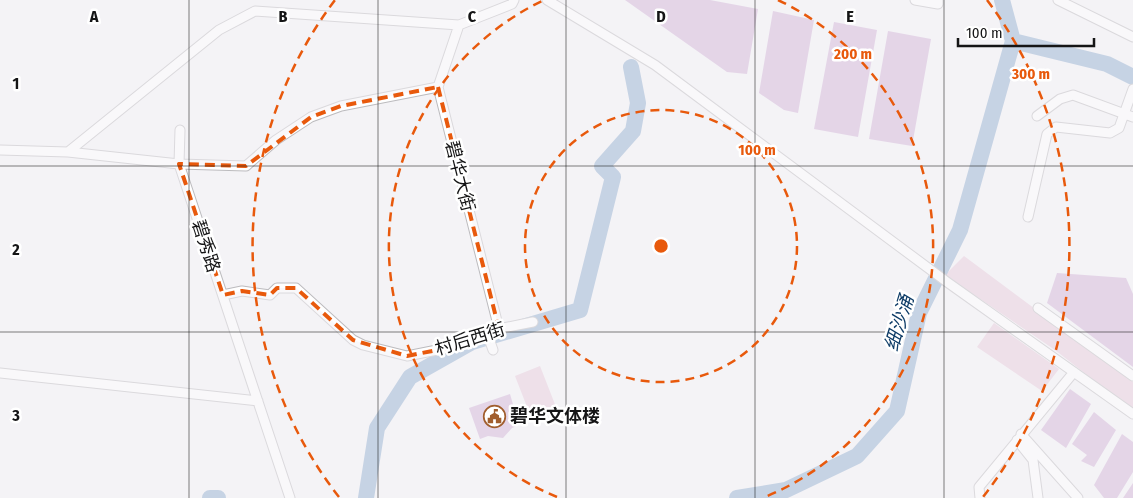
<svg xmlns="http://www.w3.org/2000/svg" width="1133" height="498" font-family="'Fira Sans Condensed','Noto Sans SC',sans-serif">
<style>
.green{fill:#e6cad9}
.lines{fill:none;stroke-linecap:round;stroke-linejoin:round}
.river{stroke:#8eadce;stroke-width:16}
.building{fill:#d0b2d6}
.minor-casing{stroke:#bcbbbe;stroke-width:11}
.minor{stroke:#fff;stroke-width:9}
.marked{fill:none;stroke:#e8590c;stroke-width:4;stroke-dasharray:10 6;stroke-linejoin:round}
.grid{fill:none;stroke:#151516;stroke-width:1;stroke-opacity:0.55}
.ring{fill:none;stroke:#e8590c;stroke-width:2.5;stroke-dasharray:9 6}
.labels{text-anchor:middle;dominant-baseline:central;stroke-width:5;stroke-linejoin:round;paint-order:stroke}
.street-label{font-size:18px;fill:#151516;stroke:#fff}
.poi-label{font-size:18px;font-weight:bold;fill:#151516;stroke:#fff;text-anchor:start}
.water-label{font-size:19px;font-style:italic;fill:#0e3c67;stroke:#fff}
.grid-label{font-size:16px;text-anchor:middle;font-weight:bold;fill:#151516;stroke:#fff;stroke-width:5;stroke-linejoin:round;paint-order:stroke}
.centre{fill:#e8590c;stroke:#fff;stroke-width:2.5}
.ring-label{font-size:15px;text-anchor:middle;font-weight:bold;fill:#e8590c;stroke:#fff;stroke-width:5;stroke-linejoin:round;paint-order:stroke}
</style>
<rect width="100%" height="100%" fill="#f4f3f6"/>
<path class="green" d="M964,256L1133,382V411L1055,350L945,275Z
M994,323L1059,369L1042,391L977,347Z
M540,366L556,407L531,417L515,376Z"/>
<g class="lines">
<path class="river" d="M1002,0L1013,41L1107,64L1133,77
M210,498H218
M366,498L377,428L410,377L472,342L580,310L613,177L602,166L633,131L638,103L631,67
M737,498L786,490L857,456L897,411L919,313L960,230L1013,41"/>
</g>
<path class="building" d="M625,0H710L758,9L747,74L727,72Z
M773,11L814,20L798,113L784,110L759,93Z
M834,22L877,30L858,137L814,129Z
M888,31L931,39L912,146L869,139Z
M1057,273L1126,278L1133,294V367L1047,303Z
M1070,389L1091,404L1066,448L1041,430Z
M510,394L519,425L512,428L503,438L488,436L480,439L469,408Z
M1094,412L1116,430L1094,467L1081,461L1087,455L1072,444Z
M1122,434L1133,442V472L1117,498H1104L1094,485Z
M1133,483V498H1123Z"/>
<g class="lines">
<defs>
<path id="minor" d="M547,0L655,65L947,282L1133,414
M915,0L938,4V0
M1058,0L1133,37
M459,25L438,87L499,329
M1037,116L1060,99L1073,95L1133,117
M180,130L179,164L246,166L276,140L311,117L341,106L438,87
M0,150L68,152L179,164L290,498
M68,152L219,30L255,11L459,25L512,4L514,0
M1028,217L1047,134L1056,127L1110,133L1119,128L1133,89
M223,295L242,291L270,295L277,288H296L353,340L363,345L407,356L457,346L464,341L493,330L533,322
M1038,308L1133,376
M487,333L493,350
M0,373L258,401
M1021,434L1078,498
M1017,440L1033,460L1038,498
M980,498L979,487L1074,372"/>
</defs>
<use href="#minor" class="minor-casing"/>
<use href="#minor" class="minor"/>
</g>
<path d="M0 0H1133V498H0ZM438,87L499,329L457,346L407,356L353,340L296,288H277L270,295L242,291L223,295L179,164L246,166L311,117L341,106Z" fill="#f4f3f6" fill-opacity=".55" fill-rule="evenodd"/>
<path class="marked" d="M438,87L499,329L457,346L407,356L353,340L296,288H277L270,295L242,291L223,295L179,164L246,166L311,117L341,106Z"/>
<path class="grid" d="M189,0V498M378,0V498M566,0V498M755,0V498M944,0V498M0,166H1133M0,332H1133"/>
<g class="ring">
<circle cx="661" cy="246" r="136"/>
<path d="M557 497A272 272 0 0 1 544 0M778 0A272 272 0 0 1 765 497"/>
<path d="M339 497A408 408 0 0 1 335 0M987 0A408 408 0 0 1 983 497"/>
</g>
<defs>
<symbol id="civic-ring" viewBox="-11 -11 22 22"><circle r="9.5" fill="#fff" stroke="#a15e2e" stroke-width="1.5"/><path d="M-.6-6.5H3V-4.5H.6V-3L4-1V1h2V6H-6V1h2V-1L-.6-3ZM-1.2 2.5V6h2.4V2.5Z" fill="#a15e2e"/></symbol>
</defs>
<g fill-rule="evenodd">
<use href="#civic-ring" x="482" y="404" width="25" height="25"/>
</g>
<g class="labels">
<g class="street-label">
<text transform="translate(460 176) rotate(76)">碧华大街</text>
<text transform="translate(206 246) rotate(72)">碧秀路</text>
<text transform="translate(470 339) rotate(-17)">村后西街</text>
</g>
<g class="poi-label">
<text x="510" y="416">碧华文体楼</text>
</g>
<g class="water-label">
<text transform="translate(899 323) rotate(-73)">细沙涌</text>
</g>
</g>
<g class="grid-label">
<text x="94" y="22">A</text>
<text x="283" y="22">B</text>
<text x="472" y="22">C</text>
<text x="661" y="22">D</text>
<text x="850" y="22">E</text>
<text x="16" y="89">1</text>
<text x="16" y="255">2</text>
<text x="16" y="421">3</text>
</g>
<circle cx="661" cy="246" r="8" class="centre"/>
<g class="ring-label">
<text x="853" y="59">200 m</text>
<text x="1031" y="79">300 m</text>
<text x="757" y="155">100 m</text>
</g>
<path d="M958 38v8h136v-8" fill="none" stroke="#151516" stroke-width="2.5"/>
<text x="966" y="38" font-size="15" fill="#151516" stroke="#ffffff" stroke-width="4" paint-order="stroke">100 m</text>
</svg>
